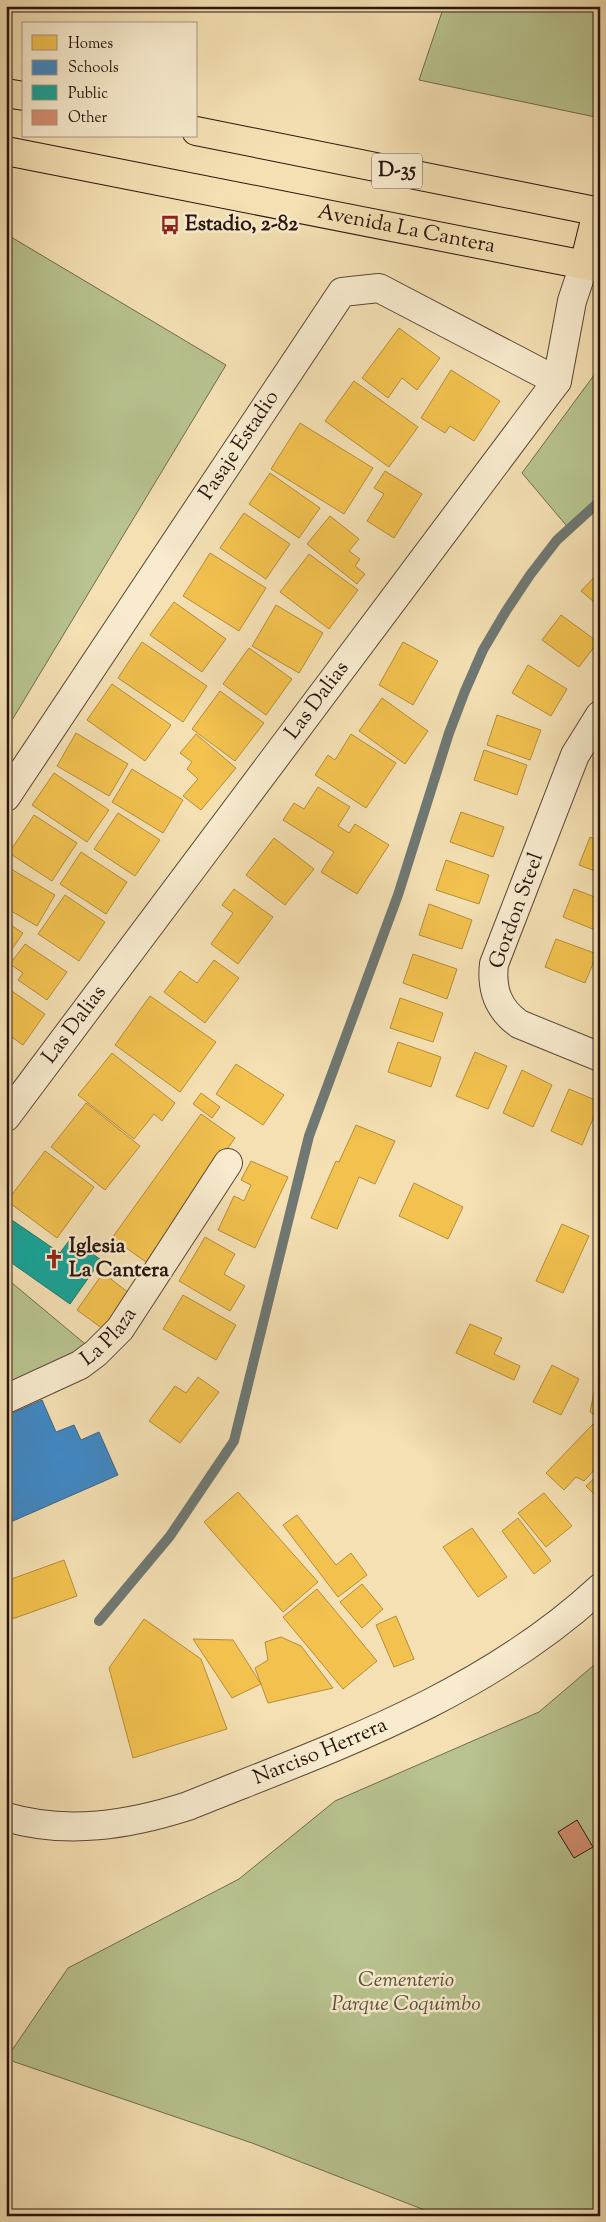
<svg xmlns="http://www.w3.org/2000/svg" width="606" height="2222" font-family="'Sorts Mill Goudy',serif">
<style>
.green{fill:#b8c38f;stroke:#706c4e}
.homes{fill:#f2c14e;stroke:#b58d3a}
.schools{fill:#3f88c5;stroke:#38658e}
.public{fill:#17a398;stroke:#1c786e}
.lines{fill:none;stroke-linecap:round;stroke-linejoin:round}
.stream{stroke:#6f7873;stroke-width:10}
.building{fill:#d58f71;stroke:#28140d}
.minor-casing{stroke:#5b4736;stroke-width:30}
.tertiary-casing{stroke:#5b4736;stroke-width:30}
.trunk-casing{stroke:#28140d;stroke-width:30}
.minor{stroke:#f8ebce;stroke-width:28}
.tertiary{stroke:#f8ebce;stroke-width:28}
.trunk{stroke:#f4e0b3;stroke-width:28}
.labels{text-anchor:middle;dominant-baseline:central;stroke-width:5;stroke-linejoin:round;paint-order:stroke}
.shield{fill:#f8ebce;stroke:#665447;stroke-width:1}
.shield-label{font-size:20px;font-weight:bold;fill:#28140d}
.poi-label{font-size:21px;font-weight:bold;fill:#28140d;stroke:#f8ebce;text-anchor:start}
.street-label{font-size:21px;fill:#28140d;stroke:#f8ebce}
.park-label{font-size:21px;font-style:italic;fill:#5a513a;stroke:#f8ebce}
</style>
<rect width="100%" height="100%" fill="#f4e0b3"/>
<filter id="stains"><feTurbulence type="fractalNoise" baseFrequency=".004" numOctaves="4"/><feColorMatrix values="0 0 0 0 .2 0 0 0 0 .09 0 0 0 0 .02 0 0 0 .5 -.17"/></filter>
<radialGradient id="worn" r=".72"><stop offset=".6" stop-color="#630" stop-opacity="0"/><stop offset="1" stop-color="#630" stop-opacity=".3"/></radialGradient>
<path class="green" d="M444,6H600V118L419,80Z
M6,234L226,365L6,730Z
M600,367V507L571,531L522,473Z
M6,1278L90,1348L6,1389Z
M600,1660V2216H440L252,2143L6,2059L68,1968L239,1879L335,1801L539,1712Z"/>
<path class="homes" d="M399,328L440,358L417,390L402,378L388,398L362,378Z
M451,370L500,401L474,441L450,426L445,433L421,418Z
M354,381L418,427L389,467L325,421Z
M300,423L373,468L344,514L271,469Z
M385,471L422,494L394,538L367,521L384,494L374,488Z
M270,473L320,508L299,538L249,504Z
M244,513L290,544L266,579L220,548Z
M330,516L359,539L349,551L360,559L355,566L365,574L357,584L307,544Z
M210,553L266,588L239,631L183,596Z
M309,554L358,590L329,629L280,592Z
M600,571V607L581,591Z
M174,602L226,639L202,672L150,635Z
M276,605L323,633L299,673L252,646Z
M561,615L598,642L579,667L542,640Z
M142,642L207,686L183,722L118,678Z
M403,642L438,661L413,705L379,685Z
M249,648L292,679L266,715L223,684Z
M528,665L567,689L551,716L512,693Z
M112,684L171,725L145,761L87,720Z
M220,691L264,723L235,761L192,729Z
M382,698L428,731L405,764L359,731Z
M497,715L541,730L530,760L487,745Z
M76,733L128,764L109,796L57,766Z
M196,734L236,768L201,810L183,796L198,779L187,769L192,762L180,753Z
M351,734L396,763L366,808L315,775L328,755L335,760Z
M484,750L527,765L517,795L474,780Z
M132,769L183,800L163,833L112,802Z
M54,773L109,810L87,842L32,805Z
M318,787L350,807L338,826L349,833L355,824L389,845L357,894L321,872L334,852L283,820L294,803L304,809Z
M461,812L504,827L493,857L450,842Z
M118,813L160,840L135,876L94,849Z
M34,815L77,843L52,881L9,853Z
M590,837L600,841V873L579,865Z
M274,838L314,869L285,905L246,875Z
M81,852L127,882L106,914L60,884Z
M446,860L489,875L479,904L436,890Z
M6,866L55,895L37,926L6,908Z
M234,889L273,917L238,964L211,944L233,913L222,905Z
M574,889L600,899V932L563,917Z
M65,895L105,922L79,961L38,934Z
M429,904L472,920L462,949L419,935Z
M6,922L23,933L6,958Z
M556,939L597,954L585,983L545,967Z
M25,944L67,972L47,1000L18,980L23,973L10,964Z
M413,954L457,969L447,999L403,983Z
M214,960L239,978L205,1023L164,992L180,971L197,983Z
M6,987L45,1014L23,1045L6,1033Z
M150,996L216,1042L180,1092L115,1045Z
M400,998L443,1013L433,1042L390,1028Z
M398,1042L441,1057L431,1087L388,1072Z
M475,1052L507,1066L488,1109L456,1096Z
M112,1053L175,1103L162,1121L154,1114L134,1139L78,1095Z
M236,1064L284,1095L263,1125L216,1094Z
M522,1070L552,1085L533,1127L503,1113Z
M569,1089L600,1102L582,1145L551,1131Z
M201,1093L220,1107L212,1118L193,1104Z
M86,1103L140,1146L105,1190L51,1147Z
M201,1114L235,1138L146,1262L112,1238Z
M356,1125L395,1141L375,1184L359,1177L337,1229L311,1218L336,1161L339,1162Z
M45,1151L94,1187L57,1238L7,1201Z
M251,1161L288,1177L255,1248L218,1230L234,1196L244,1201L251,1185L241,1180Z
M414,1183L463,1207L448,1239L399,1216Z
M562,1224L589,1236L563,1293L536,1281Z
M205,1237L235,1254L224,1274L245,1286L230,1311L179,1281Z
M103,1273L129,1293L103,1329L77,1310Z
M183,1295L236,1325L216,1360L163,1329Z
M470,1324L502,1338L494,1354L520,1366L514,1380L456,1353Z
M552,1365L579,1379L561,1415L533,1402Z
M598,1372H600V1419L590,1412Z
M198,1377L219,1392L180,1443L149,1421L175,1386L186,1393Z
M593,1424L600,1430V1464L584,1481L576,1477L564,1490L546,1473Z
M600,1473V1500L586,1486Z
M238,1492L318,1582L283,1612L204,1522Z
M544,1493L572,1526L546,1547L518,1513Z
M297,1515L336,1565L351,1553L367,1575L338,1597L283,1525Z
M518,1518L551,1561L534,1574L502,1531Z
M472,1528L507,1577L478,1597L443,1547Z
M64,1560L77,1596L12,1619L6,1601V1581Z
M362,1584L383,1609L362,1628L340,1602Z
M317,1589L377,1661L343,1689L283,1617Z
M396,1616L414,1659L394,1667L376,1625Z
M144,1619L201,1659L227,1729L133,1758L109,1668Z
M281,1637L301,1646L333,1688L268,1703L255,1668L268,1660L265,1642Z
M193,1639L233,1640L261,1684L232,1698Z"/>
<path class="schools" d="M42,1400L56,1432L74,1425L81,1440L99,1432L118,1475L6,1524V1416Z"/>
<path class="public" d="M6,1216L60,1253L71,1238L101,1260L70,1304L6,1259Z"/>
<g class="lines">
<path class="stream" d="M99,1621L170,1536L234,1441L309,1136L398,895L449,733L465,691L483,650L506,611L530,575L557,540L600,501"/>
</g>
<path class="building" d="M577,1820L593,1847L574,1858L558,1832Z"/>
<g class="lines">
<defs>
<g id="minor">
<path d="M600,715L575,755L494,964C491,990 498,1009 519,1024L600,1057"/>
<path id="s1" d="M6,797L342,292L379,288L557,381"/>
<path id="s2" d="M6,1117L557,381L572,301L584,265"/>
<path id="s3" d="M6,1399L80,1365L96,1353L120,1329L228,1163"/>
</g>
<g id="tertiary">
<path id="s4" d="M6,1817C67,1835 129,1825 188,1806C334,1747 482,1697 600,1588"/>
</g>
<g id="trunk">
<path d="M6,93L24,96"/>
<path d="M196,131L600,212"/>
<path id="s5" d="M6,151L600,268"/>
<path d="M584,265L597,212"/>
</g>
</defs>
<use href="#minor" class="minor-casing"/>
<use href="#tertiary" class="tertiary-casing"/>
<use href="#trunk" class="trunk-casing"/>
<use href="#minor" class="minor"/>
<use href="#tertiary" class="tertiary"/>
<use href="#trunk" class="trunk"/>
</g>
<defs>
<symbol id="bus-bare" viewBox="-9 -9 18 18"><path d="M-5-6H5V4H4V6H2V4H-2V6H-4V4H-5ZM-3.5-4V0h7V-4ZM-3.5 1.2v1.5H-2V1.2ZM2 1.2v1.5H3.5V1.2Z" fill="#8f2418" stroke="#f8ebce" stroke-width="2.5" paint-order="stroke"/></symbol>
<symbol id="church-bare" viewBox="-9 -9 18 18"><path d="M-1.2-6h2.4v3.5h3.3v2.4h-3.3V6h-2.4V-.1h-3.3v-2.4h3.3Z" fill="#8f2418" stroke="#f8ebce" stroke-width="2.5" paint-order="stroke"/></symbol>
</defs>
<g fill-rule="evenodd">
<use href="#bus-bare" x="156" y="211" width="28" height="28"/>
<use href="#church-bare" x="40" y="1245" width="28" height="28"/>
</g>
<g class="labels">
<rect class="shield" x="372" y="153.5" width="50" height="35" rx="4"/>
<g class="shield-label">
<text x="397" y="171">D-35</text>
</g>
<g class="poi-label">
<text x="185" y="225">Estadio, 2-82</text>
<text x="69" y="1247">Iglesia<tspan x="69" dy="24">La Cantera</tspan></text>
</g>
<g class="street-label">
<text stroke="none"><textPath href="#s5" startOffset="408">Avenida La Cantera</textPath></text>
<text stroke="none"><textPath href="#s1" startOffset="422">Pasaje Estadio</textPath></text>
<text stroke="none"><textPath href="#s2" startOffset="520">Las Dalias</textPath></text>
<text transform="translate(517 911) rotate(-70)">Gordon Steel</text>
<text stroke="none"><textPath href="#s2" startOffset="115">Las Dalias</textPath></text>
<text stroke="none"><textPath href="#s3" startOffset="122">La Plaza</textPath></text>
<text stroke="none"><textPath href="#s4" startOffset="328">Narciso Herrera</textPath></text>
</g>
<g class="park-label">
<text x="406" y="1981">Cementerio<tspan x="406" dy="24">Parque Coquimbo</tspan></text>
</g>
</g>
<rect width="606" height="2222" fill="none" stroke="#f4e0b3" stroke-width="25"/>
<rect x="8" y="8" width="591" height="2207" fill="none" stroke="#28140d" stroke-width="2.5"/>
<rect x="12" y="12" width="581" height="2197" fill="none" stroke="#28140d"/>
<rect x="22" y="22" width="175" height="115" fill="#f8ebce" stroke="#a59581"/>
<rect x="32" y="35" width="25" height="15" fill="#f2c14e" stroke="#a59581"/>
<text x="68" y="48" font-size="15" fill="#28140d">Homes</text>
<rect x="32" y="60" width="25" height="15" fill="#3f88c5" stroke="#a59581"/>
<text x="68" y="72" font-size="15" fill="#28140d">Schools</text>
<rect x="32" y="85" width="25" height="15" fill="#17a398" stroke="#a59581"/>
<text x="68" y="98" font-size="15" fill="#28140d">Public</text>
<rect x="32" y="110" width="25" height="15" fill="#d58f71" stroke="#a59581"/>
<text x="68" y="122" font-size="15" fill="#28140d">Other</text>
<rect width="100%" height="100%" filter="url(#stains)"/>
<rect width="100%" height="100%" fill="url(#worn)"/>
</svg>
